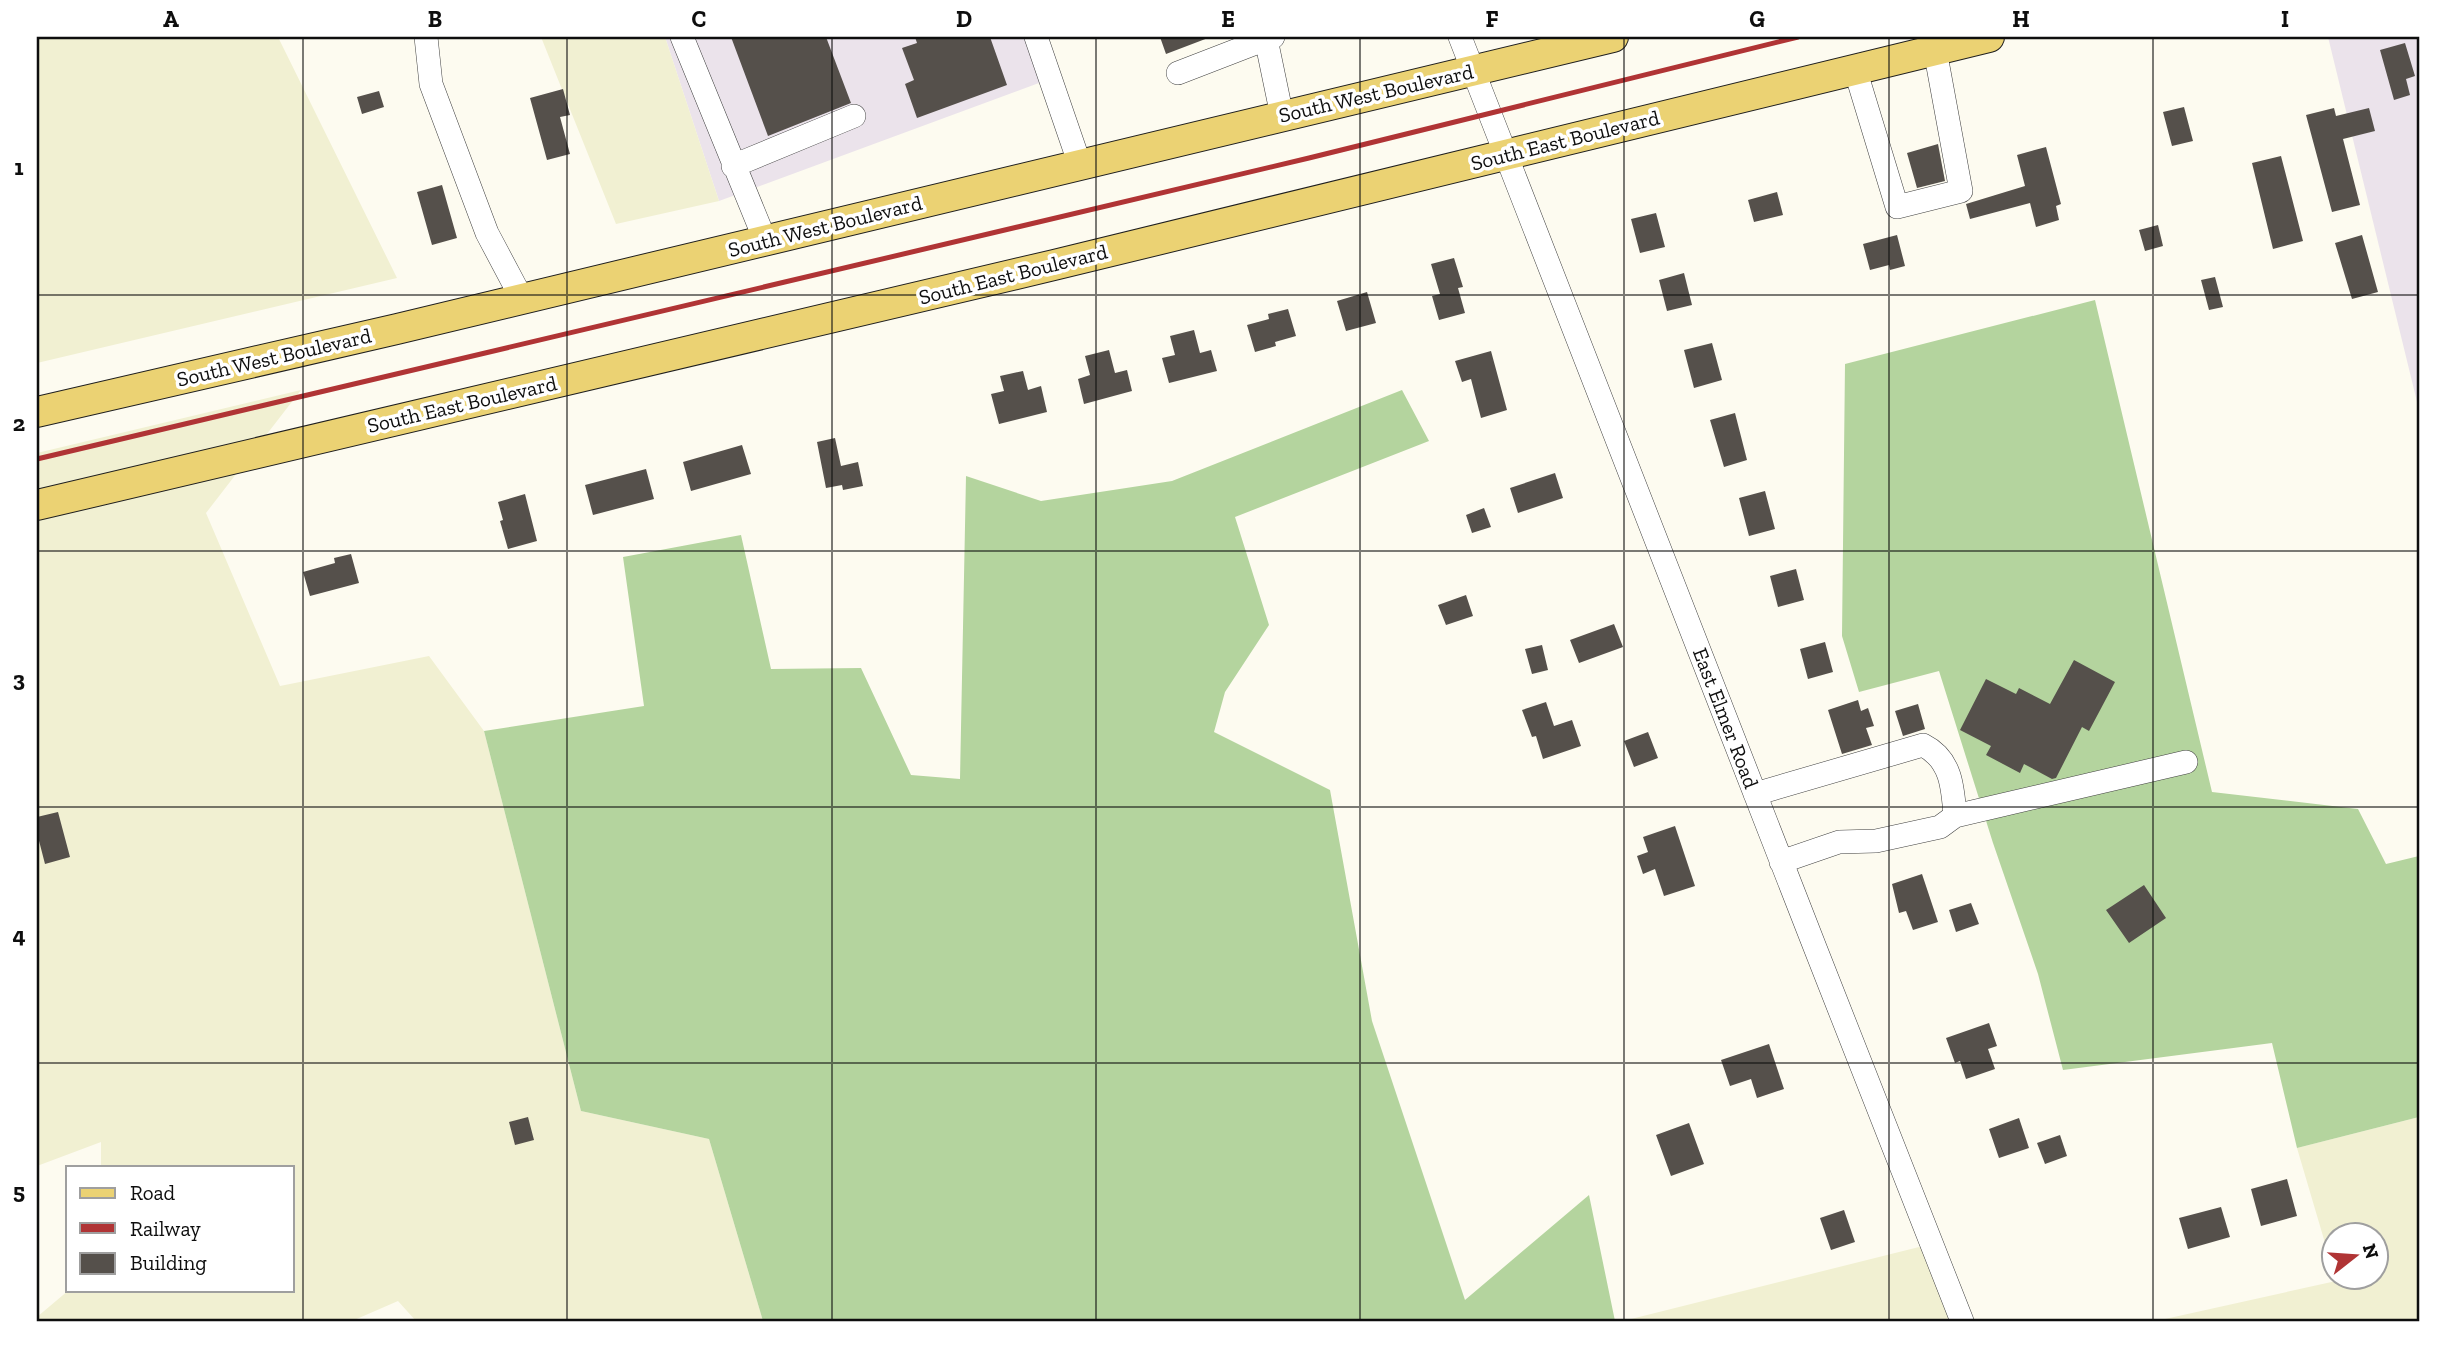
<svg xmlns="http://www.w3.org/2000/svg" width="2456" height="1358" font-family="'Zilla Slab',serif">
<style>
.industrial{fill:#ebe3eb}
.farmland{fill:#f1f0d2}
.forest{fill:#b4d49e}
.building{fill:#55504b}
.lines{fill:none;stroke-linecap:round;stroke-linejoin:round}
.minor-casing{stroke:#414141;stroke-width:24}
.major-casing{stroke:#1f1f1f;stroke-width:32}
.minor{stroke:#fff;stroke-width:23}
.major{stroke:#ebd273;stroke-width:30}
.rail{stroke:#b03435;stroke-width:5}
.grid{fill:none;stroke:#0e0e0e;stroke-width:2;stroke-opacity:0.55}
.labels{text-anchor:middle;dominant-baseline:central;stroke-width:7;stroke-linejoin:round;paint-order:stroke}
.street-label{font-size:21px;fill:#0e0e0e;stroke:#fff}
.neatline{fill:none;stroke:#0e0e0e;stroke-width:2.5}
.grid-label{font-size:23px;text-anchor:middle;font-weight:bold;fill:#0e0e0e}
</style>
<rect width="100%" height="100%" fill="#fdfbf0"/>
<path class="industrial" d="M665,37H1030L1047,80L719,201Z
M2328,37H2419V410Z"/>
<path class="farmland" d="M37,37H278L397,278L37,363Z
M541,37H665L719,201L616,224Z
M301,390L206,513L280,686L429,656L484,731L581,1111L709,1139L763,1321H416L398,1301L352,1321H37V1317L69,1290H292V1167H101V1142L37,1166V453Z
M2419,1117V1321H2156L2336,1281V1278H2376V1236H2334L2333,1270L2297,1148Z
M1931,1244L1961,1321H1623Z"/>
<path class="forest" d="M2095,300L2212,792L2358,809L2386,864L2419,856V1117L2297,1148L2272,1043L2063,1070L2038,974L1993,843L1939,671L1859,692L1842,636L1845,364Z
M1402,390L1429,441L1235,517L1269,625L1225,692L1214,732L1330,790L1372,1021L1465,1300L1589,1195L1615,1321H763L709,1139L581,1111L484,731L644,706L623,557L741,535L771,669L861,668L911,775L960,779L966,476L1041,501L1172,481Z"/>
<path class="building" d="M731,37H826L851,103L768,136Z
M915,37H990L1007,85L917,118L905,84L914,80L902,48L917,43Z
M1160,37H1208V38L1166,54Z
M2405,43L2415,76L2406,79L2410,95L2394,100L2380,50Z
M563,89L570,115L560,117L570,154L547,160L530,98Z
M379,91L384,107L362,114L357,97Z
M2184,107L2193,141L2172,146L2163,112Z
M2334,108L2336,116L2369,108L2375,131L2343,139L2360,205L2332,212L2306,115Z
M1938,144L1945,181L1917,188L1907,153Z
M2046,147L2061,204L2056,206L2059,220L2036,227L2030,203L1970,219L1966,204L2025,186L2017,155Z
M2281,156L2303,241L2273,249L2252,163Z
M442,185L457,238L432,245L417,192Z
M1777,192L1783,215L1754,222L1748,200Z
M1656,213L1665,247L1640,253L1631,219Z
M2158,225L2163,246L2145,251L2139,230Z
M1897,235L1905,266L1890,270L1889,265L1870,270L1863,244Z
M2362,235L2378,292L2352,299L2335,243Z
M1454,258L1463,287L1458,288L1465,313L1439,320L1432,296L1440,294L1431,264Z
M1684,273L1692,305L1667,311L1659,280Z
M2215,277L2223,307L2209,310L2201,280Z
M1367,292L1376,323L1346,331L1337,301Z
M1288,309L1296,336L1275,342L1276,346L1255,352L1247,325L1269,319L1268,314Z
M1194,330L1200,353L1211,350L1217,371L1169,383L1162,358L1175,355L1170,336Z
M1712,343L1722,380L1694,388L1684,350Z
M1109,350L1115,373L1127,370L1132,391L1084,404L1078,379L1090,375L1085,356Z
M1491,351L1507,410L1481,418L1471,379L1462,382L1455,361Z
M1023,371L1028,390L1041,386L1047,412L999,424L991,394L1004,391L1000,376Z
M1735,413L1747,460L1724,467L1710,420Z
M835,438L841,466L858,462L863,486L843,490L842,485L826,488L817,442Z
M742,445L751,474L691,491L683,462Z
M646,469L654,499L593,515L585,485Z
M1555,473L1563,498L1518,513L1510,488Z
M1765,491L1775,529L1749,536L1739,498Z
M525,494L537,541L508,549L500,521L503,520L498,502Z
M1484,508L1491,527L1472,533L1466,515Z
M351,554L359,583L310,596L303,572L335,563L334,558Z
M1796,569L1804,600L1778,607L1770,576Z
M1466,595L1473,616L1446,625L1438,605Z
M1614,624L1623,647L1579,663L1570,640Z
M1825,642L1833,672L1808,679L1800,649Z
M1542,645L1548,670L1532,674L1525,649Z
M2074,660L2115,682L2089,731L2082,727L2056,778L2052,779L2024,764L2020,773L1986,755L1991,746L1960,730L1986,679L2016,694L2019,688L2050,704Z
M1858,700L1861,711L1868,708L1874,726L1866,728L1872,745L1842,754L1828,710Z
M1546,702L1554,726L1572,720L1581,746L1543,759L1536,736L1532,737L1522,710Z
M1918,704L1925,729L1903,736L1895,711Z
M1648,732L1658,758L1634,767L1624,741Z
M58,812L70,857L45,864L37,833V817Z
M1675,826L1695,886L1664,896L1655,869L1643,874L1637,856L1648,852L1643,837Z
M1922,874L1938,922L1913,930L1906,911L1899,913L1892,884Z
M2144,885L2166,918L2129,943L2106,910Z
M1971,903L1979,924L1956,932L1949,910Z
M1989,1023L1997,1046L1988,1049L1995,1069L1966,1079L1960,1061L1955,1063L1946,1038Z
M1769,1044L1784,1089L1757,1098L1751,1079L1730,1086L1721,1060Z
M528,1117L534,1140L515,1145L509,1122Z
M2019,1118L2029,1148L1999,1158L1989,1129Z
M1689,1123L1704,1164L1671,1176L1656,1135Z
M2060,1135L2067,1156L2045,1164L2037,1143Z
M2287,1179L2297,1216L2261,1226L2251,1189Z
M2221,1207L2230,1237L2188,1249L2179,1218Z
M1844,1210L1855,1242L1831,1250L1820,1218Z"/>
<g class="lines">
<defs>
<path id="minor" d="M426,37L431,84L487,233L522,299
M682,37L765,240
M1036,37L1080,165
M1273,37L1266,39L1282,116
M1460,37C1629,464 1792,894 1962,1321
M1855,69L1897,207L1961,191L1935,50
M1178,73L1266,39
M733,166L854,116
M1755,794L1923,745C1951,759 1953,787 1955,816L1940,827L1876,841L1839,842L1781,862
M1955,816L2186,762"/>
<path id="major" d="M37,412L397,329L1613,37
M37,505L1054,265L1989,37"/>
</defs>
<use href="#minor" class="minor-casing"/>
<use href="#major" class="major-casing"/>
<use href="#minor" class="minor"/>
<use href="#major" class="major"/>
<path class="rail" d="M37,459L1309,158L1798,37"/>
</g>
<path class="grid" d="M303,37V1321M567,37V1321M832,37V1321M1096,37V1321M1360,37V1321M1624,37V1321M1889,37V1321M2153,37V1321M37,295H2419M37,551H2419M37,807H2419M37,1063H2419"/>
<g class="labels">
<g class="street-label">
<text transform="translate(1376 93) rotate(-13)">South West Boulevard</text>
<text transform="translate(1565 140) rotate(-14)">South East Boulevard</text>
<text transform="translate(825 226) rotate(-14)">South West Boulevard</text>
<text transform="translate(1013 274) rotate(-14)">South East Boulevard</text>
<text transform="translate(274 357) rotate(-13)">South West Boulevard</text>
<text transform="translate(462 404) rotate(-13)">South East Boulevard</text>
<text transform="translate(1726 718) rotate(69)">East Elmer Road</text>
</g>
</g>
<rect width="2456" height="1358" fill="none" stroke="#ffffff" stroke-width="77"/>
<rect x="66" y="1166" width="228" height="126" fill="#ffffff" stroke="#9f9f9f" stroke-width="2"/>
<rect x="80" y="1188" width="35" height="10" fill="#ebd273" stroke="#9f9f9f" stroke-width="2"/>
<text x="130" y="1200" font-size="21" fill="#0e0e0e">Road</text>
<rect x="80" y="1223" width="35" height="10" fill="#b03435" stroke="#9f9f9f" stroke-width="2"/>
<text x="130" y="1236" font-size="21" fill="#0e0e0e">Railway</text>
<rect x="80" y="1253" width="35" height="21" fill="#55504b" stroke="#9f9f9f" stroke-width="2"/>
<text x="130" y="1270" font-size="21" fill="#0e0e0e">Building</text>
<g transform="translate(2355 1256) rotate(73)"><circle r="33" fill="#ffffff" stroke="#9f9f9f" stroke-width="2"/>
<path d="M0-5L12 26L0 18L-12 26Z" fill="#b03435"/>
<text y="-10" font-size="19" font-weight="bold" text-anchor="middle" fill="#0e0e0e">N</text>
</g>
<rect x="38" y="38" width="2380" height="1282" class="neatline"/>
<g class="grid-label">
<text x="171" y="27">A</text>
<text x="435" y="27">B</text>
<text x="699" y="27">C</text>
<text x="964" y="27">D</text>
<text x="1228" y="27">E</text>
<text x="1492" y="27">F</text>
<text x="1757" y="27">G</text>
<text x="2021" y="27">H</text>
<text x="2285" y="27">I</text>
<text x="19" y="175">1</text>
<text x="19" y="431">2</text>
<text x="19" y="687">3</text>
<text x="19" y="943">4</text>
<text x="19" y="1199">5</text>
</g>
</svg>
